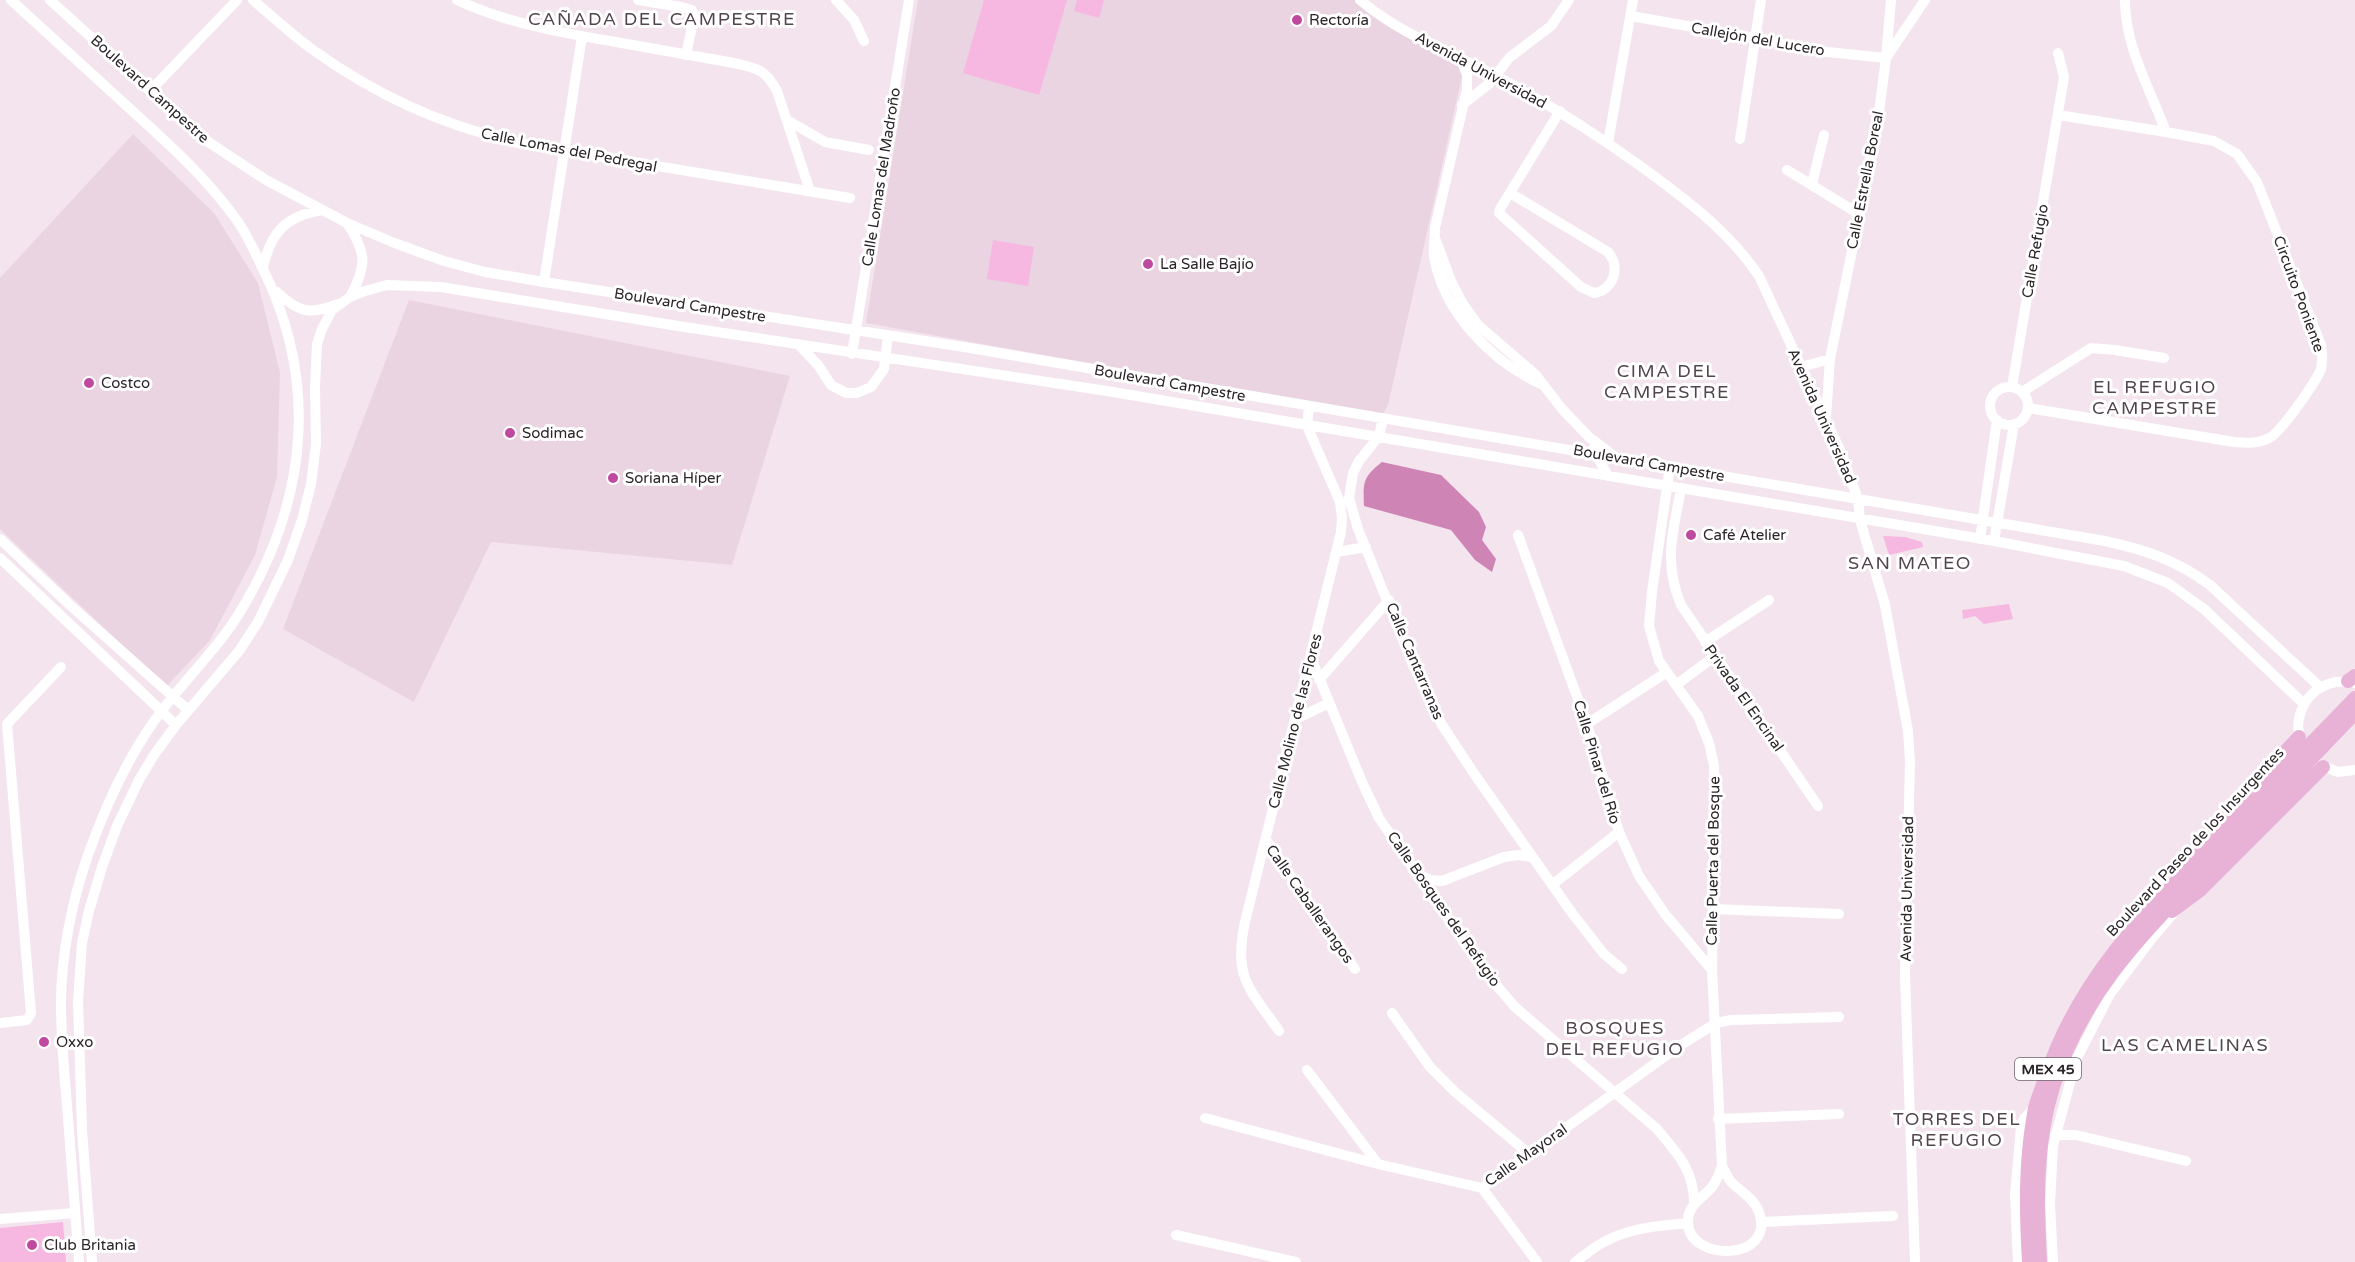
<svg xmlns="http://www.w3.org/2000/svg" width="2355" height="1262" font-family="'Varela Round',sans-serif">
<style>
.built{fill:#ead4e2}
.green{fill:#f6b7e0}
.water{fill:#cf84b6}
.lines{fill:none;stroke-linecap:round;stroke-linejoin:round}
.minor{stroke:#fff;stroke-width:10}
.major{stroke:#e7b2d6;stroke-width:14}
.poi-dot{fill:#c049a0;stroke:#fff;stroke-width:2}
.labels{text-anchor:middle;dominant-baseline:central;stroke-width:6;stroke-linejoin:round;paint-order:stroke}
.shield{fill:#fff;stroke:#6b6669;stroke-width:1.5}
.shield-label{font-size:14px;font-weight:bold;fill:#2b2529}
.poi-label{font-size:15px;fill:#2b2529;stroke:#fff;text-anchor:start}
.street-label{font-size:15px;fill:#2b2529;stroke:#fff}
.quarter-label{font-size:18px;letter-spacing:1.5px;fill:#52454d;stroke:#fff}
</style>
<rect width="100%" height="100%" fill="#f4e4ee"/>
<path class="built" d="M918,0H1361L1373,11L1464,68L1388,405L1382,416L866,323Z
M133,134L214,213L258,283L280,373L277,477L255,555L210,640L166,687L0,529V278Z
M409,300L790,376L732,565L491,542L414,702L283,629Z"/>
<path class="green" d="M984,0H1067L1039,95L963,73Z
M1077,0H1104L1099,18L1074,11Z
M993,240L1034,247L1028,286L987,279Z
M1883,536L1905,537L1922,542L1923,547L1889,555Z
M2009,604L2013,619L1984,624L1975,616L1963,619L1962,610Z
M63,1222L66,1262H0V1228Z"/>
<path class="water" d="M1382,462L1441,475L1479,512L1486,527L1482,540L1496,559L1492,572L1475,560L1451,530L1364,506C1363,482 1363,477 1382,462Z"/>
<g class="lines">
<path class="minor" d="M11,0C50,36 89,71 128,107C165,141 203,174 233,215C245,230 253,248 261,265C319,379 308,498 243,607C221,645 190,674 163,709C130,752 106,804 88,855C72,901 61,955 61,1004C61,1042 65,1080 68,1118C72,1166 75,1214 79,1262
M50,0L201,137L266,180L347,223L397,244L444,261L485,272L544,282L964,347L2105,541C2146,550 2176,560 2210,585L2320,687
M253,0C273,17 292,35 313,50C379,97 440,124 518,143L850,198
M457,0C506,23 562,33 616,42C655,49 694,56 734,63C757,68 765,69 777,91L810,191
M638,0L681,7L692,10L694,17L686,55
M836,0L854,20L864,41
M1360,0C1400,34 1450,52 1496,76C1546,102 1593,132 1639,165C1683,197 1728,230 1759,276L1840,450L1858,499L1860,520L1885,605L1908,731L1910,761L1905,975L1915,1262
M2125,0C2125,47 2150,89 2166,132
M1631,16L1755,38L1808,50L1886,58L1925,0
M1461,60L1467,75V89L1435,228C1435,237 1433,246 1434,256C1443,312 1491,361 1541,384
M150,91L237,0
M1462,105L1490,83L1509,58L1551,26L1569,0
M787,120L825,142L869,150
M1740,139L1761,0
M1608,143L1633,0
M1787,170L1859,214
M1812,184L1824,135
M1510,193L1608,252C1621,267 1614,290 1594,293L1581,287L1499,213L1500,209L1560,111
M347,223C367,253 367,266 350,297
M1435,238L1451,281L1463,304L1478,325L1536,375L1562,409L1589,437L1614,456
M263,267C271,232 286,216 322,210
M544,282L582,36
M277,292C299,313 310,315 338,304
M800,346L818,365L831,385L846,393H857L871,387L884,369L888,335
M852,354L909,0
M1801,367L1830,359
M2012,387L2064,77L2058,53
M1990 406a19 19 0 1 1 38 0a19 19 0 1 1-38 0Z
M2022,392L2091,348L2115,350L2164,358
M2028,408L2234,442C2247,443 2259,444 2271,437C2282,430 2316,382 2321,369C2323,360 2322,353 2321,345L2257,182L2237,154L2214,141L2166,132L2058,115
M1826,417L1830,359L1877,128L1886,58L1891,0
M1383,418L1379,436L1359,461L1353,473L1349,498L1358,529L1413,665L1442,725L1475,775L1572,913L1604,954L1622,969
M1593,449L1608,476
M1670,467L1652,592L1649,626L1659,661L1698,716L1709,743L1714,765L1715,810L1712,970L1722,1166
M1681,489C1673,532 1663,562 1681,605L1818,806
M1518,535L1587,724L1619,832L1639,876L1665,914L1712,970
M0,539L71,606L188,710
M1980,539L1997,420
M1994,541L2014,424
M1337,552L1366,547
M0,558L176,725
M1705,642L1769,600
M1311,658L1362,782L1379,818L1480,966L1515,1007L1657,1129C1677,1153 1694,1170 1694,1203
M1319,680L1389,600
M1676,685L1715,656
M1296,719L1329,703
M1587,724L1667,672
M2301,743C2289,708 2318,674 2355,683
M2318,764L2338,772L2355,770
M1266,840L1355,969
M1418,874L1431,880L1442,881L1504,857L1518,855L1532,857
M1552,885L1619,832
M1713,909L1839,914
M1392,1013L1430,1067L1455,1092L1528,1153
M0,1023L27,1020L31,1013L7,724L61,667
M1279,1031C1249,988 1233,977 1245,922L1341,532L1342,518L1340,502L1307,426L1309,407
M1307,1070L1378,1164
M1205,1118L1378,1164L1482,1188L1678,1047L1716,1023L1731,1020L1839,1017
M1718,1119L1839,1114
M2055,1135H2076L2186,1161
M1722,1166C1725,1171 1727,1177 1731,1182C1741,1192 1754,1198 1759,1212C1776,1262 1689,1262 1688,1223C1687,1205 1702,1199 1712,1187C1717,1181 1719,1173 1722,1166Z
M1482,1188L1537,1262
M0,1219L75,1213
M1761,1222L1893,1216
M1176,1235L1296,1262
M92,1262L82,1130L78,1001L82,943L89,911L102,867L117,826L139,780L154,755L176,725L239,651L258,622L288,560L302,520L311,484L316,444L315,388L317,344L322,329L332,310L350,297L365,291L387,285L441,287L678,326L1107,391L1994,541L2124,566L2168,583L2204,609L2303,703
M1575,1262C1585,1255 1595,1246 1606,1241C1632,1227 1659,1226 1688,1223
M2018,1262L2015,1195L2021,1127L2024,1119L2036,1106
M2053,1262L2050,1204L2053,1146L2076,1060L2110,994L2153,937L2178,908"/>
<path class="major" d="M2348,681L2355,676
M2183,861L2299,737
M2172,911L2199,891L2323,767
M2029,1262C2026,1210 2025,1160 2035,1108C2038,1097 2043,1085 2047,1074C2080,976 2148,910 2219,838C2264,791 2310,745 2355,698
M2040,1262C2037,1203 2035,1145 2053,1087C2084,988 2148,929 2217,857C2263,809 2309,761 2355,713"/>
</g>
<g class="poi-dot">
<circle cx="1297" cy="20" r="6"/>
<circle cx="1148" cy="264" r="6"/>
<circle cx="89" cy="383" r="6"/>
<circle cx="510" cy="433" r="6"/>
<circle cx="613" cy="478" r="6"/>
<circle cx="1691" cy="535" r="6"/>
<circle cx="44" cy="1042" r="6"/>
<circle cx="32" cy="1245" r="6"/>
</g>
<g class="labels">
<rect class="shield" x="2015" y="1058" width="66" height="22" rx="4.5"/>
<g class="shield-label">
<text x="2048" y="1069">MEX 45</text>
</g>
<g class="poi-label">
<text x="1309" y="20">Rectoría</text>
<text x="1160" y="264">La Salle Bajío</text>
<text x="101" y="383">Costco</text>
<text x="522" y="433">Sodimac</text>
<text x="625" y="478">Soriana Híper</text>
<text x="1703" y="535">Café Atelier</text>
<text x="56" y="1042">Oxxo</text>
<text x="44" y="1245">Club Britania</text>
</g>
<g class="street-label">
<text transform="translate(1758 39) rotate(10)">Callejón del Lucero</text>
<text transform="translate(1481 70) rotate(28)">Avenida Universidad</text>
<text transform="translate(150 89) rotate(42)">Boulevard Campestre</text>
<text transform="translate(569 150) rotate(11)">Calle Lomas del Pedregal</text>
<text transform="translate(881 177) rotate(-81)">Calle Lomas del Madroño</text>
<text transform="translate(1865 180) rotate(-79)">Calle Estrella Boreal</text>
<text transform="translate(2035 251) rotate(-80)">Calle Refugio</text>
<text transform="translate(2299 294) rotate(70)">Circuito Poniente</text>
<text transform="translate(690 305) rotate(9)">Boulevard Campestre</text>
<text transform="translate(1170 383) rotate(10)">Boulevard Campestre</text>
<text transform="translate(1822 416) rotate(66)">Avenida Universidad</text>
<text transform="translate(1649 463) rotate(10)">Boulevard Campestre</text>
<text transform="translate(1415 661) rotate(67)">Calle Cantarranas</text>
<text transform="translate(1744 698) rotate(55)">Privada El Encinal</text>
<text transform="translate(1295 721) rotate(-76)">Calle Molino de las Flores</text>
<text transform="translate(1597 762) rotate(73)">Calle Pinar del Río</text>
<text transform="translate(2195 842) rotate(-47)">Boulevard Paseo de los Insurgentes</text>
<text transform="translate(1713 861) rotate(-89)">Calle Puerta del Bosque</text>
<text transform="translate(1907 889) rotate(-89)">Avenida Universidad</text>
<text transform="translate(1310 904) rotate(55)">Calle Caballerangos</text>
<text transform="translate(1444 909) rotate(55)">Calle Bosques del Refugio</text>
<text transform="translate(1526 1155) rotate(-35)">Calle Mayoral</text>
</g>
<g class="quarter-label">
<text x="662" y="19">CAÑADA DEL CAMPESTRE</text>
<text x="1667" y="371">CIMA DEL<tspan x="1667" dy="21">CAMPESTRE</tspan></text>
<text x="2155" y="387">EL REFUGIO<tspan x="2155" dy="21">CAMPESTRE</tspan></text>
<text x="1910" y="563">SAN MATEO</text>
<text x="1615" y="1028">BOSQUES<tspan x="1615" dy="21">DEL REFUGIO</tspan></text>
<text x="2185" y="1045">LAS CAMELINAS</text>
<text x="1957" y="1119">TORRES DEL<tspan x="1957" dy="21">REFUGIO</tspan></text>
</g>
</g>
</svg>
